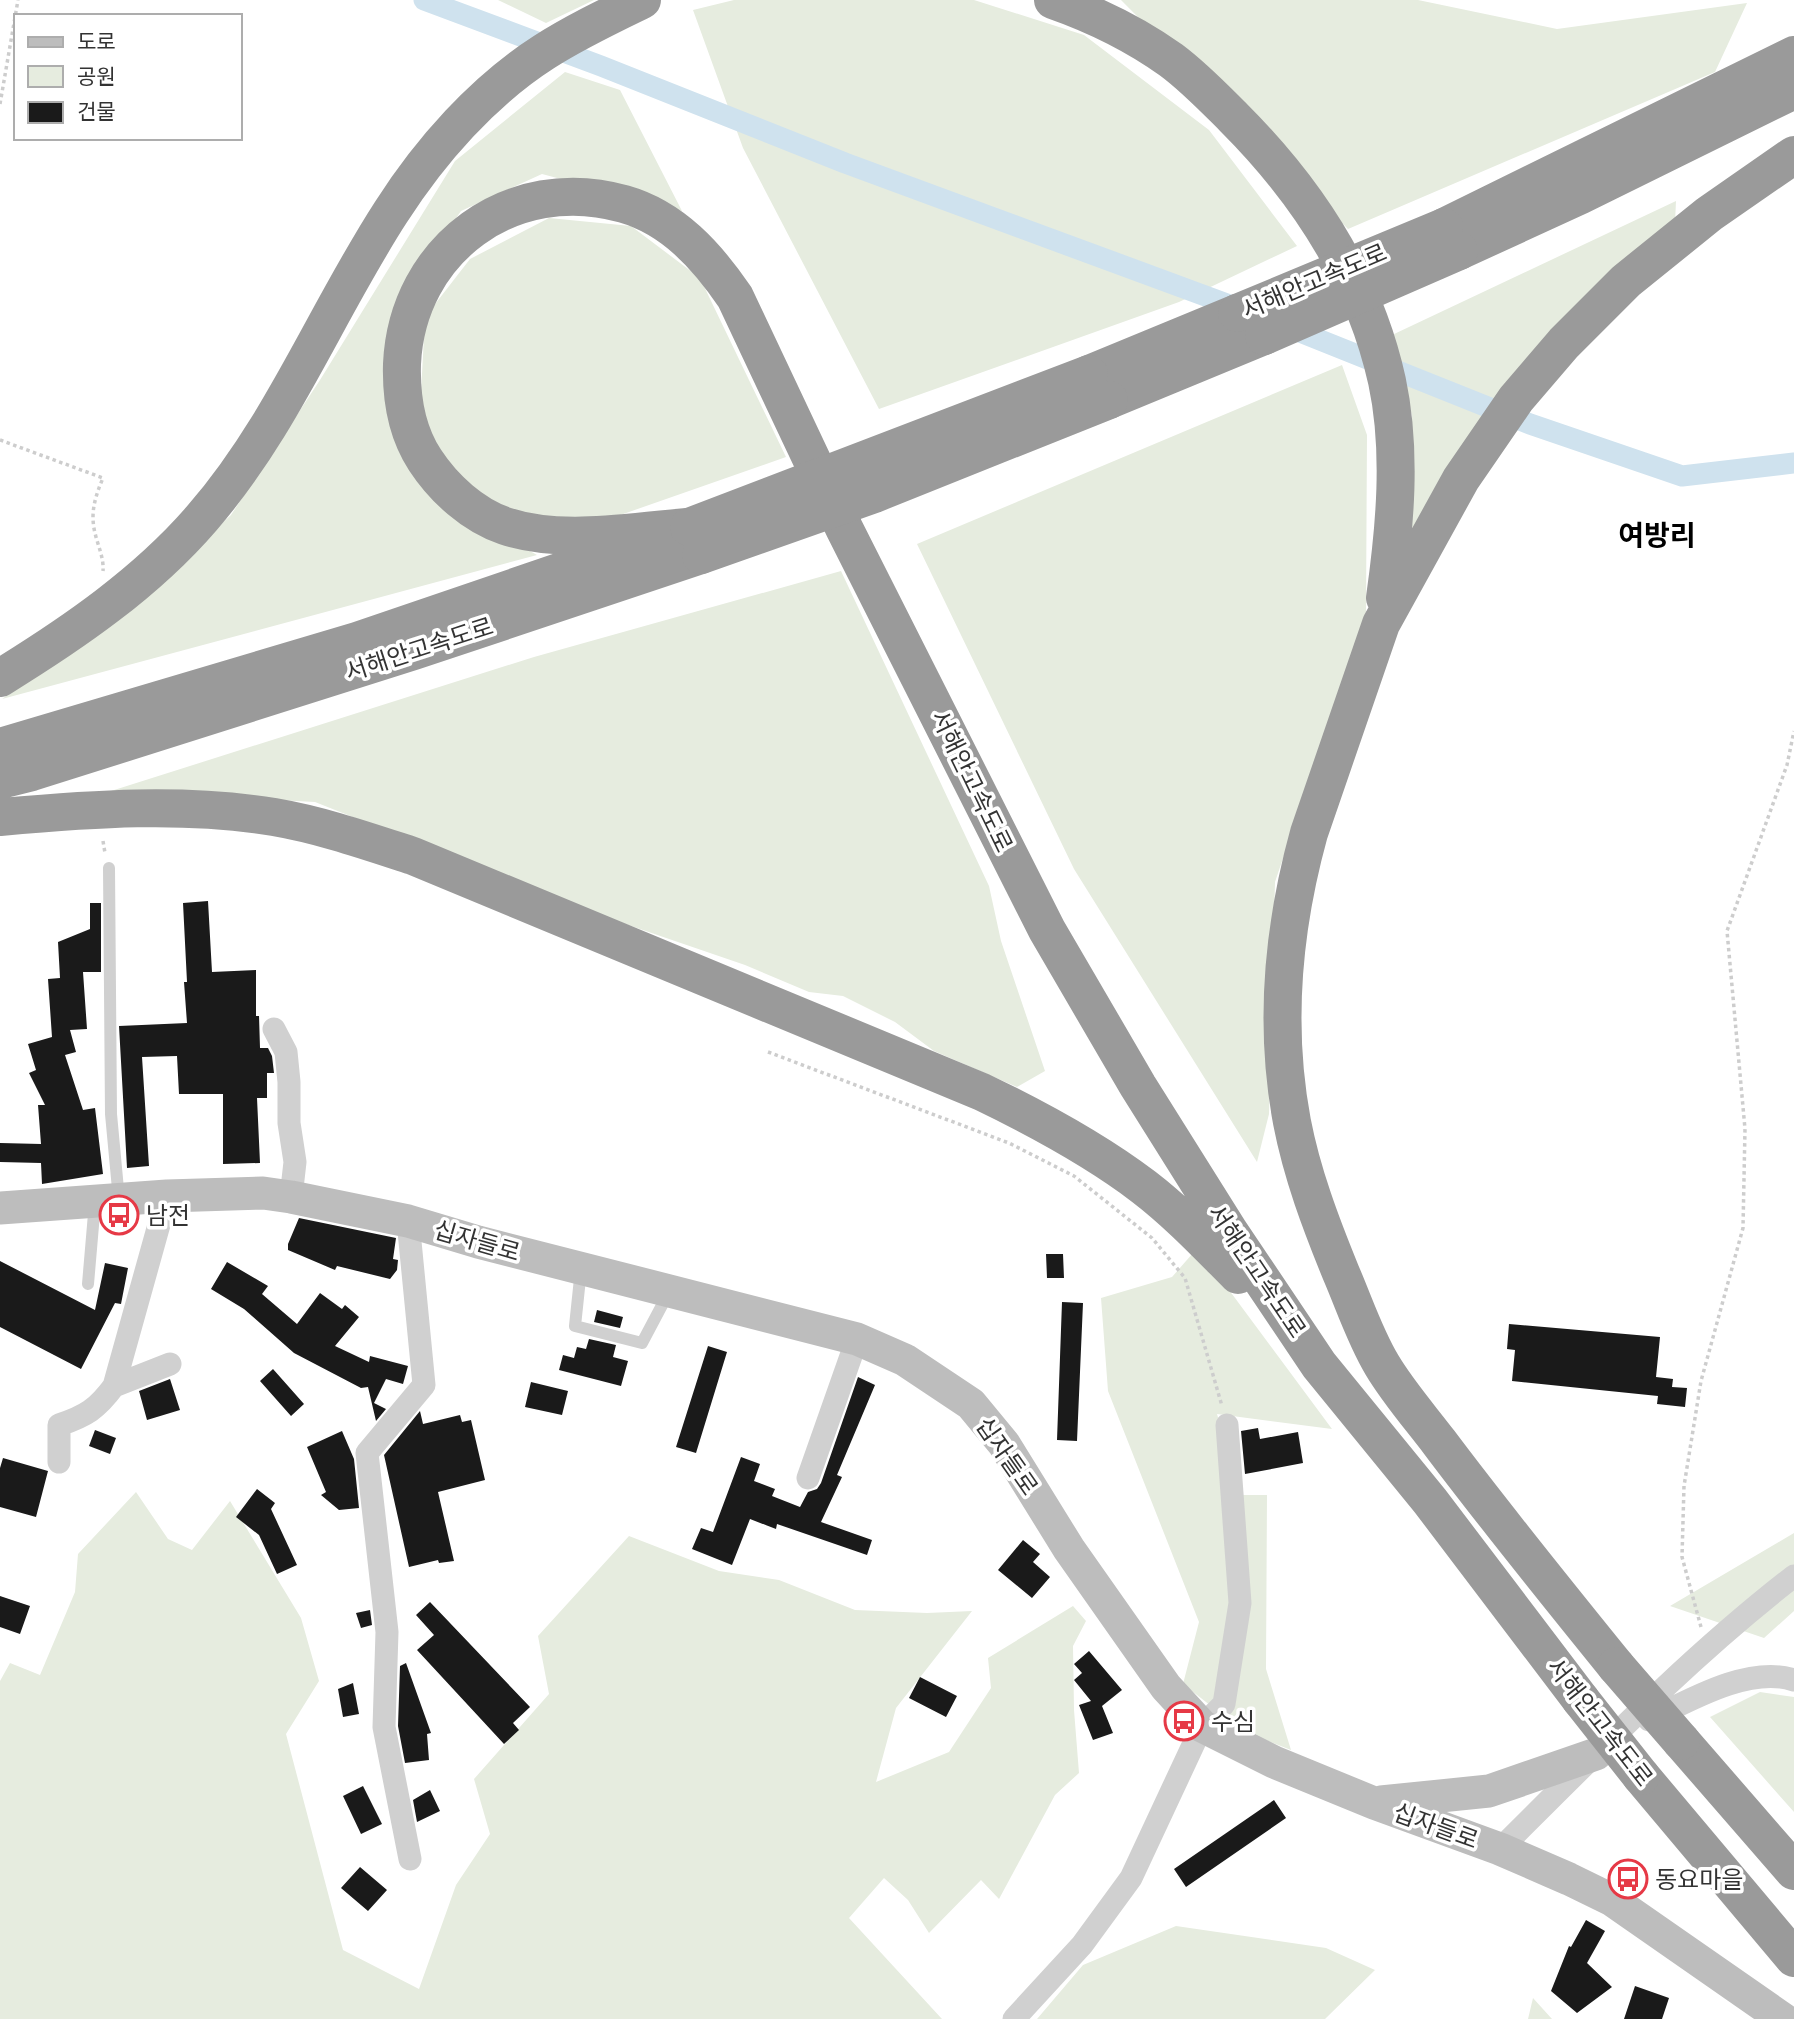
<svg xmlns="http://www.w3.org/2000/svg" width="1794" height="2019" font-family="Inter,'Noto Sans KR',sans-serif">
<style>
.green{fill:#e6ecdf}
.lines{fill:none;stroke-linecap:round;stroke-linejoin:round}
.canal{stroke:#cfe2ee;stroke-width:21}
.building{fill:#1a1a1a}
.path{stroke:#cdcdcd;stroke-width:3.5;stroke-dasharray:3.5 3.5;stroke-linecap:butt}
.lane{stroke:#d0d0d0;stroke-width:12}
.street{stroke:#d0d0d0;stroke-width:23}
.secondary{stroke:#bdbdbd;stroke-width:33}
.highway{stroke:#9a9a9a;stroke-width:38}
.highway-bridge{stroke:#9a9a9a;stroke-width:38}
.labels{text-anchor:middle;dominant-baseline:central;stroke-width:7;stroke-linejoin:round;paint-order:stroke}
.street-label{font-size:24px;fill:#333;stroke:#fff}
.poi-label{font-size:24px;fill:#333;stroke:#fff;text-anchor:start}
.quarter-label{font-size:28px;font-weight:bold;fill:#000;stroke:#fff}
</style>
<rect width="100%" height="100%" fill="#fff"/>
<path class="green" d="M498,0H594L546,23Z
M734,0H974L1084,35L1209,130L1297,246L1179,302L879,409L743,148L693,10Z
M1121,0H1418L1557,29L1747,3L1715,72L1348,229Z
M565,72L620,90L682,211L542,174L461,211L394,309L433,496L537,555L2,699L123,614L231,515L320,380L455,161Z
M1676,201L1675,223L1410,541L1412,416L1392,335Z
M549,218L631,226L700,278L786,457L609,519H537L463,502L420,412L425,317L470,259Z
M1342,365L1367,435L1366,612L1275,882L1269,1114L1257,1162L1074,869L917,544Z
M841,571L989,886L1001,941L1045,1071L1017,1087L934,1051L895,1022L843,996L809,992L745,965L602,916L315,802L111,791L534,657Z
M1193,1253L1232,1294L1332,1429L1217,1414L1241,1495H1267L1266,1669L1291,1750L1243,1731L1183,1684L1199,1622L1108,1391L1101,1298L1172,1277Z
M136,1492L168,1539L192,1550L230,1501L301,1618L319,1681L286,1734L343,1950L419,1989L456,1885L490,1834L474,1779L549,1694L538,1636L629,1536L719,1571L779,1580L855,1610L927,1613L972,1611L896,1708L876,1782L949,1752L991,1688L988,1658L1073,1606L1086,1621L1073,1646L1074,1710L1079,1773L1055,1795L999,1899L981,1880L929,1933L908,1900L884,1878L849,1918L942,2019H0V1681L10,1663L40,1675L75,1592L78,1554Z
M1794,1533V1611L1764,1638L1670,1606Z
M1760,1692L1794,1697V1812L1710,1717Z
M1176,1926L1326,1948L1375,1970L1325,2019H1037L1083,1965Z
M1533,1998L1552,2019H1528Z"/>
<g class="lines">
<path class="canal" d="M424,0L601,66L845,163L1246,311
M1285,326L1530,424L1682,476L1794,463"/>
</g>
<path class="building" d="M208,901L212,972L256,970V1016H259L260,1048H268L272,1056L274,1073H267V1098H257L260,1163L223,1164V1094H179L177,1056L142,1057L149,1166L127,1168L119,1026L187,1023L184,982H187L183,903Z
M90,903H101V972H83L87,1029L70,1030L76,1052L65,1055L83,1110L95,1108L103,1174L42,1184L41,1163L0,1162V1143L41,1144L38,1105H45L29,1073L36,1070L28,1044L52,1037L48,979L60,978L58,942L90,929Z
M299,1218L396,1238L393,1259L398,1260L397,1270L390,1279L337,1266L335,1270L288,1250V1244Z
M1046,1254H1063L1064,1278H1047Z
M0,1261L95,1310L105,1263L128,1268L121,1304L115,1303L81,1369L0,1327Z
M227,1262L268,1286L262,1294L297,1324L320,1293L342,1309L345,1305L359,1317L335,1346L369,1362L370,1356L408,1366L403,1384L386,1379L374,1403L386,1409L376,1421L368,1387L361,1388L294,1353L244,1309L211,1289Z
M1062,1302L1083,1303L1077,1441L1057,1440Z
M597,1310L623,1317L620,1328L594,1322Z
M1509,1324L1660,1337L1656,1377L1673,1379L1672,1387L1687,1388L1685,1407L1657,1404L1658,1396L1512,1381L1515,1350L1507,1349Z
M589,1339L616,1345L613,1357L628,1361L621,1386L559,1370L563,1355L574,1358L577,1347L586,1349Z
M708,1346L727,1352L696,1453L676,1447Z
M273,1369L304,1404L291,1416L260,1381Z
M858,1377L875,1385L837,1475L842,1477L821,1522L872,1540L867,1555L777,1524L776,1529L750,1519L732,1565L692,1549L701,1528L713,1532L741,1457L760,1464L754,1481L775,1489L772,1496L800,1507L808,1492L817,1489L821,1483Z
M170,1379L180,1410L147,1420L139,1391Z
M531,1382L568,1391L562,1415L525,1407Z
M420,1411L423,1424L460,1415L462,1422L471,1420L485,1480L438,1492L454,1561L439,1563L438,1560L409,1567L384,1455Z
M1258,1428L1260,1439L1298,1432L1303,1463L1245,1474L1241,1431Z
M95,1430L116,1438L110,1454L89,1446Z
M342,1431L354,1459L359,1508L339,1510L321,1495L326,1492L307,1447Z
M3,1458L48,1471L36,1517L0,1507V1468Z
M257,1489L275,1503L271,1509L297,1565L277,1574L259,1535L236,1517Z
M1023,1540L1040,1554L1033,1562L1050,1577L1032,1598L998,1570Z
M0,1596L30,1606L20,1634L0,1627Z
M430,1602L530,1707L513,1723L519,1730L504,1744L417,1650L434,1635L416,1615Z
M370,1610L372,1625L361,1628L356,1613Z
M1089,1651L1122,1690L1102,1706L1113,1733L1093,1740L1079,1705L1091,1701L1074,1680L1082,1673L1074,1664Z
M406,1663L431,1733L427,1734L429,1760L405,1763L398,1726L400,1666Z
M920,1677L957,1696L946,1717L909,1698Z
M353,1683L359,1714L343,1717L338,1689Z
M363,1786L382,1824L361,1834L343,1796Z
M430,1790L440,1811L417,1822L413,1800Z
M1274,1800L1286,1818L1186,1887L1174,1869Z
M360,1867L387,1890L368,1911L341,1888Z
M1586,1920L1605,1931L1587,1963L1612,1987L1577,2013L1551,1991L1569,1946L1571,1947Z
M1635,1986L1669,1998L1662,2019H1624Z"/>
<g class="lines">
<path class="path" d="M0,104L18,0
M0,440L103,478C95,497 90,513 95,533C98,546 104,558 103,571
M103,841L105,853
M768,1052L1009,1143L1074,1176L1152,1238L1185,1278L1222,1406
M1701,1627L1682,1557L1684,1486L1701,1381L1743,1228L1745,1129L1727,931L1787,765L1794,731"/>
<path class="lane" d="M109,868L111,1114L119,1200
M581,1269L575,1326L642,1343L669,1292
M88,1284L95,1202"/>
<path class="street" d="M274,1029L286,1052L289,1082V1123L295,1162L291,1197
M408,1221L424,1385L367,1453L387,1632L384,1727L410,1859
M114,1386L170,1364
M59,1462V1425C86,1416 97,1409 114,1386L167,1196
M808,1478L857,1339
M1649,1720C1688,1701 1749,1665 1794,1680
M1500,1849C1595,1755 1688,1658 1794,1576
M1014,2019L1082,1945L1131,1878L1202,1726L1224,1704L1240,1603L1227,1425"/>
<path class="secondary" d="M0,1208L167,1196L263,1193L291,1197L408,1221L478,1242L857,1339L905,1360L971,1404L1004,1444L1069,1549L1166,1687L1202,1726L1274,1762L1374,1803L1500,1849L1569,1879L1612,1900L1783,2019
M1381,1802L1489,1791L1596,1754"/>
<path class="highway" d="M1053,0C1093,14 1136,35 1171,60C1194,77 1214,98 1234,118C1307,191 1364,277 1387,381C1402,451 1395,527 1385,598
M1444,227L1794,55
M1459,251L1581,195L1794,90
M1089,374L1237,313
M1109,400L1264,336
M689,527C630,531 563,545 505,526C473,515 444,489 425,460C406,431 401,398 402,364C407,249 512,172 624,204C673,218 707,256 735,297L844,528L1047,930L1138,1086L1229,1231L1319,1365L1430,1501L1581,1700
M0,678C73,633 146,583 202,518C282,426 326,312 391,212C430,151 483,91 544,52C575,32 609,16 642,0
M0,747L357,641L641,544
M0,780L32,772L414,651L701,555
M0,817C91,809 183,802 274,817C321,825 367,841 413,856L982,1092C1038,1119 1094,1149 1144,1187C1178,1213 1208,1245 1238,1275
M1616,1666C1556,1592 1496,1518 1439,1442C1420,1417 1398,1392 1382,1365C1365,1337 1354,1303 1341,1273C1321,1224 1302,1174 1292,1122C1274,1026 1283,927 1309,833L1381,624L1461,479L1516,399L1564,343L1626,281L1709,214L1794,155
M1681,1741L1794,1871
M1641,1776L1794,1958"/>
<path class="highway-bridge" d="M1237,313L1444,227
M1264,336L1459,251
M689,527L1089,374
M701,555L874,494L1109,400
M1616,1666L1681,1741
M1581,1700L1641,1776"/>
</g>
<defs>
<symbol id="bus-ring" viewBox="-11 -11 22 22"><circle r="9.5" fill="#fff" stroke="#e63946" stroke-width="1.5"/><path d="M-5-6H5V4H4V6H2V4H-2V6H-4V4H-5ZM-3.5-4V0h7V-4ZM-3.5 1.2v1.5H-2V1.2ZM2 1.2v1.5H3.5V1.2Z" fill="#e63946"/></symbol>
</defs>
<g fill-rule="evenodd">
<use href="#bus-ring" x="97" y="1193" width="44" height="44"/>
<use href="#bus-ring" x="1162" y="1699" width="44" height="44"/>
<use href="#bus-ring" x="1606" y="1857" width="44" height="44"/>
</g>
<g class="labels">
<g class="street-label">
<text transform="translate(1314 281) rotate(-23)">서해안고속도로</text>
<text transform="translate(419 649) rotate(-18)">서해안고속도로</text>
<text transform="translate(972 781) rotate(64)">서해안고속도로</text>
<text transform="translate(477 1241) rotate(16)">십자들로</text>
<text transform="translate(1257 1271) rotate(56)">서해안고속도로</text>
<text transform="translate(1007 1456) rotate(55)">십자들로</text>
<text transform="translate(1600 1722) rotate(52)">서해안고속도로</text>
<text transform="translate(1436 1826) rotate(20)">십자들로</text>
</g>
<g class="poi-label">
<text x="146" y="1215">남전</text>
<text x="1211" y="1721">수심</text>
<text x="1655" y="1879">동요마을</text>
</g>
<g class="quarter-label">
<text x="1657" y="535">여방리</text>
</g>
</g>
<rect x="14" y="14" width="228" height="126" fill="#ffffff" stroke="#adadad" stroke-width="2"/>
<rect x="28" y="37" width="35" height="10" fill="#bdbdbd" stroke="#adadad" stroke-width="2"/>
<text x="77" y="49" font-size="21" fill="#333333">도로</text>
<rect x="28" y="66" width="35" height="21" fill="#e6ecdf" stroke="#adadad" stroke-width="2"/>
<text x="77" y="84" font-size="21" fill="#333333">공원</text>
<rect x="28" y="102" width="35" height="21" fill="#1a1a1a" stroke="#adadad" stroke-width="2"/>
<text x="77" y="119" font-size="21" fill="#333333">건물</text>
</svg>
